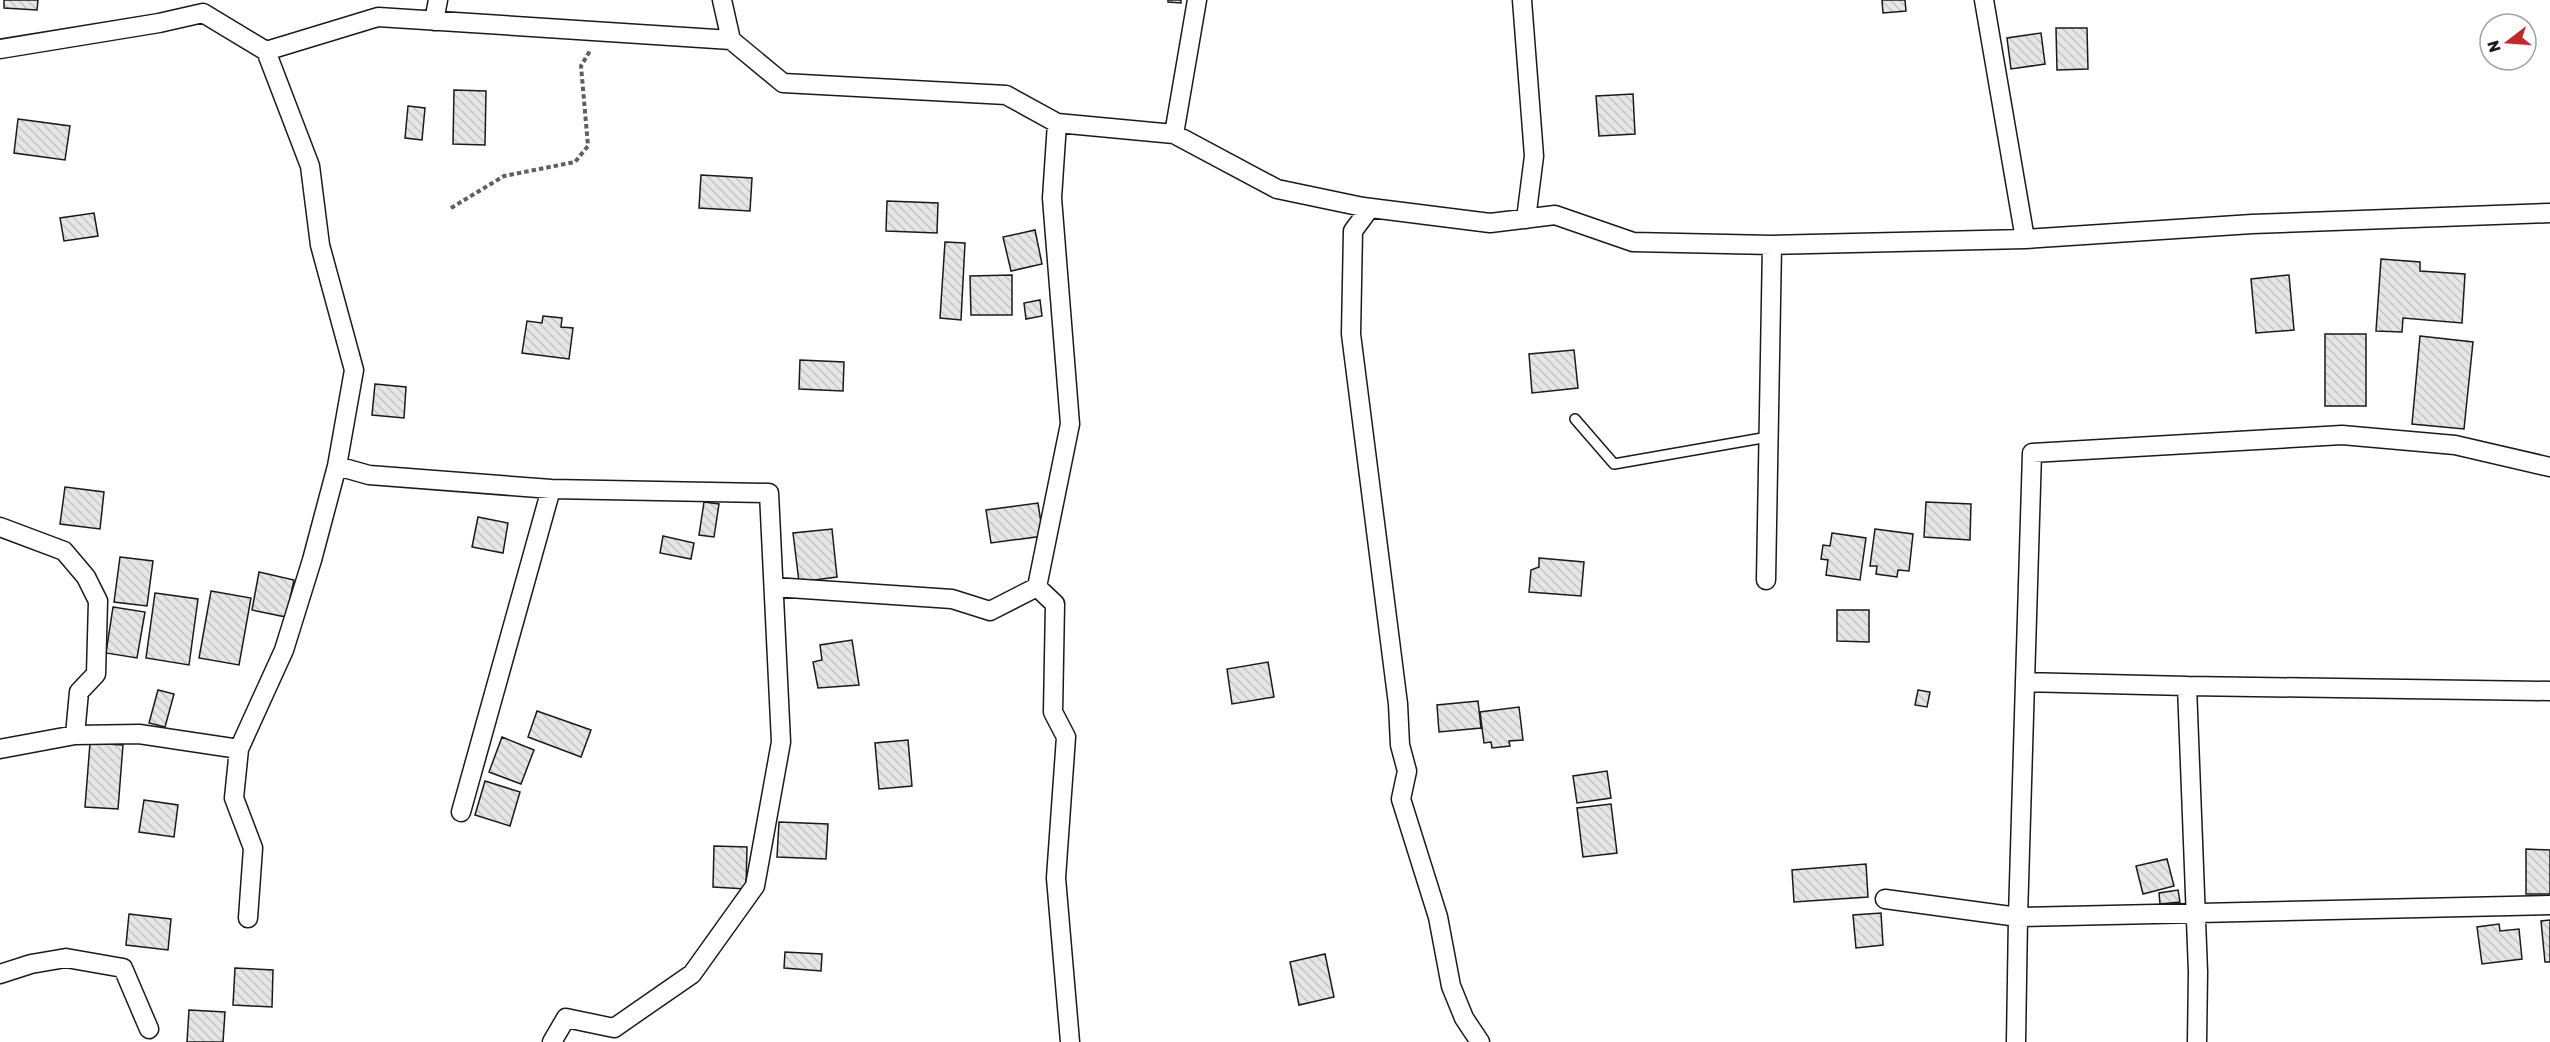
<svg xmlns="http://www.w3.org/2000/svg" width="2550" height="1042" font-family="Rubik,sans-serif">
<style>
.building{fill:url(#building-back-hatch);stroke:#1a1a1a;stroke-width:1.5}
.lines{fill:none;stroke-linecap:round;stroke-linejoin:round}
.service-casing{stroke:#1a1a1a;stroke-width:12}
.minor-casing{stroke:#1a1a1a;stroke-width:21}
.path{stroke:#5f5f5f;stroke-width:4;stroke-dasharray:4.5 3;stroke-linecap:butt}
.service{stroke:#fff;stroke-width:9}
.minor{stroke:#fff;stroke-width:18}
</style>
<defs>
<pattern id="building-back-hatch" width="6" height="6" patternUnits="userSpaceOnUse" patternTransform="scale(1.5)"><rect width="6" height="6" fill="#e6e6e6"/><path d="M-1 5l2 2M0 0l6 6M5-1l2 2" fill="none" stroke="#c5c5c5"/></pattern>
</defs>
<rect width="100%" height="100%" fill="#fff"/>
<path class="building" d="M4,0H38L37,10L4,8Z
M1168,0H1181V3L1168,2Z
M1882,0H1905L1906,11L1883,13Z
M2056,28H2087L2088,69L2057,70Z
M2041,33L2045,64L2011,69L2007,38Z
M454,90L486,91L485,145L453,144Z
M1633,94L1635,134L1599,136L1596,96Z
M408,106L425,108L422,140L405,138Z
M18,119L70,126L65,160L14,153Z
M701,175L752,178L750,211L699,208Z
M887,201L938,203L937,233L886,231Z
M94,213L98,236L64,241L60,218Z
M1035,230L1042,264L1011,271L1003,237Z
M945,242L965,243L961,320L940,318Z
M2381,259L2420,262V271L2465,274L2462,323L2403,318L2402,332L2376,331Z
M1012,275V315H971L970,276Z
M2289,275L2294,330L2256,333L2251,279Z
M1040,300L1042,316L1026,319L1024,303Z
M543,316L562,318L561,327L573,328L569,359L522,353L527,321L542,323Z
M2325,334H2366V406H2325Z
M2420,336L2473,342L2464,429L2412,424Z
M1574,350L1578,388L1532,393L1529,354Z
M800,360L844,362L843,391L799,389Z
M375,384L406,387L404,418L372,415Z
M65,487L104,492L100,529L60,524Z
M704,502L719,504L714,537L699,535Z
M1926,502L1971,504L1970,540L1924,537Z
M1038,503L1043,536L991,543L986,510Z
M478,517L508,523L503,553L472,547Z
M832,529L837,577L799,582L793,533Z
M1875,529L1913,534L1909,571L1898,570L1897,577L1876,574L1877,566H1870Z
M1832,533L1866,538L1860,580L1826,575L1828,560L1821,559L1823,545L1830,546Z
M663,536L694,543L691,559L660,553Z
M120,557L153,561L147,606L114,602Z
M1539,558L1584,562L1581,596L1529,592L1531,570L1539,567Z
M259,572L294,580L286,617L252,610Z
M211,591L251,598L239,665L199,658Z
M155,593L198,599L189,665L146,658Z
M113,607L145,612L137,658L106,653Z
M1837,610H1869V642L1837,641Z
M852,640L859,685L818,688L813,662L822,660L820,645Z
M1268,662L1274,697L1232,704L1227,669Z
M158,690L174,694L165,727L149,723Z
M1918,690L1930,692L1927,707L1915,705Z
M1478,701L1481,728L1439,732L1437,705Z
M1519,707L1523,740L1509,741L1510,746L1492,748L1491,742L1484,743L1480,712Z
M537,711L591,730L581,757L528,737Z
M502,737L534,750L521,784L489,772Z
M908,740L912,786L879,789L875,743Z
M90,743L123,745L118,809L85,807Z
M1607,771L1611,798L1577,803L1573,776Z
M485,781L520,792L510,826L475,815Z
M144,800L178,805L174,837L139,832Z
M1611,804L1617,853L1583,857L1577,808Z
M779,822L828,824L826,859L777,857Z
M714,846L747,847L746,889L713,887Z
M2526,849L2550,850V894H2526Z
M2167,859L2174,886L2143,894L2136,866Z
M1866,864L1868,897L1794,902L1792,870Z
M2178,890L2180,902L2160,904L2159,893Z
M1881,913L1883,945L1856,948L1853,915Z
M129,914L171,919L168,950L126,945Z
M2550,920V962H2545L2541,921Z
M2499,924L2500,931L2519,929L2522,959L2482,964L2477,927Z
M785,952L822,954L821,971L784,968Z
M1325,954L1334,997L1299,1005L1290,962Z
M235,968L273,970L272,1007L233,1005Z
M189,1010L225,1012L223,1042H187Z"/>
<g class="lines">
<defs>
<path id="service" d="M1575,419L1614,464L1768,437"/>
<path id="minor" d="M722,0L731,40
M1522,0L1534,156L1526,219
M1984,0L2025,239
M434,21L438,0
M0,49L159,23L203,13L266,51L310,166L320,245L354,370L337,466L312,560L284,650L239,749L234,798L253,848L248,918
M266,51L378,17L731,40L783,83L1006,95L1057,123L1174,134L1277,189L1363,207L1490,223L1555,215L1633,242L1772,245L2025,239L2252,224L2550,213
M1057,123L1052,198L1070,424L1037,587L1055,604L1053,712L1066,737L1056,878L1070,1042
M1174,134L1197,0
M1370,208L1353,231L1351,334L1398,704L1400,745L1407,771L1401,799L1438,917L1451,986L1464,1018L1480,1042
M337,466L369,475L551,489L769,493L781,742L755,886L692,974L614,1028L566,1018L552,1042
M0,527L64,551L86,577L98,601L96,674L79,692L75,735
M1766,580L1772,245
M774,587L952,599L990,611L1037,587
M2187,686L2550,691
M0,749L75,735L139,734L239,749
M461,812L551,489
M1885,899L2018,917L2025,682
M0,974L31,964L66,958L123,968L149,1029
M2016,1042L2018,917L2550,905
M2197,1042L2198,972L2187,686L2025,682L2032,453L2342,435L2455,445L2550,467"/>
</defs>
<use href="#service" class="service-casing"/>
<use href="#minor" class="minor-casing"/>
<path class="path" d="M451,208L504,176L575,162L588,146L581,66L591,49"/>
<use href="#service" class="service"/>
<use href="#minor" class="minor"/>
</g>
<g transform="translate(2508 42) rotate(253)"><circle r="28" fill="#ffffff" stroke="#a3a3a3" stroke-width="1.5"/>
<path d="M0-4.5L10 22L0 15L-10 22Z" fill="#c62828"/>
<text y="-9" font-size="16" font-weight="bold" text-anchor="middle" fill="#1a1a1a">N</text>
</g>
</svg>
